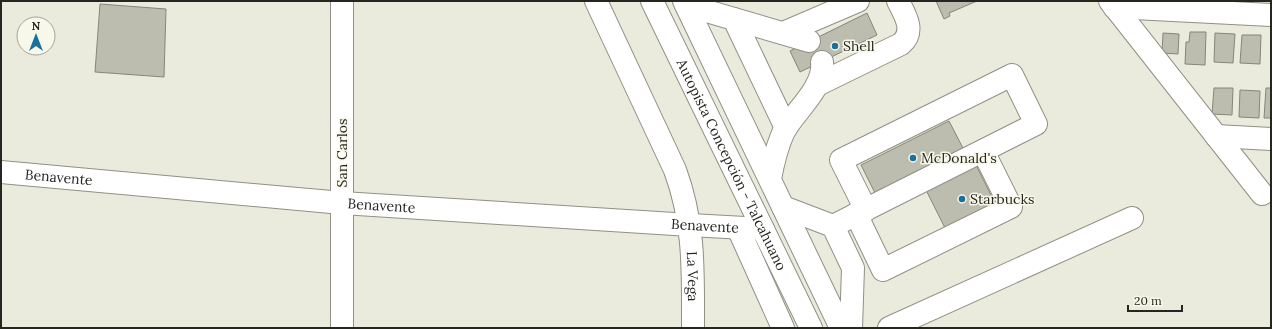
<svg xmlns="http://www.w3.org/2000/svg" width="1272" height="329" font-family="Lora,serif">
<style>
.building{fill:#bcbcaf;stroke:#858579}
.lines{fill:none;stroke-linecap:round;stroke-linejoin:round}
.minor-casing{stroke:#909084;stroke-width:24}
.major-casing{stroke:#909084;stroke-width:24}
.minor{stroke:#fff;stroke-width:22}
.major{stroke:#fff;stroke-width:22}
.poi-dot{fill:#196f9f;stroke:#f8f8ea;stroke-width:1.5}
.labels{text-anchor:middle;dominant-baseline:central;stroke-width:3;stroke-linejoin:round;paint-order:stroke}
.poi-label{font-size:14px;fill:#262621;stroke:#f8f8ea;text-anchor:start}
.street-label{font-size:14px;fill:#262621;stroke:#f8f8ea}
</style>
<rect width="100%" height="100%" fill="#eaebdd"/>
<path class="building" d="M936,1H977L949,13L950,16L944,19Z
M100,4L166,9L164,77L95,72Z
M867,13L877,35L800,72L790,51Z
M1190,32H1206L1205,65L1185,64L1186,42H1189Z
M1163,33L1179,34L1178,54L1162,53Z
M1215,33L1235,34L1233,63L1214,62Z
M1242,35H1261L1260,64L1240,63Z
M1214,88H1233L1232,115L1212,114Z
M1266,88H1271V118H1264Z
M1240,90L1260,91L1259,118L1239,117Z
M949,121L965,152L876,195L861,165Z
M976,165L998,209L948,234L926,190Z"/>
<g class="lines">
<defs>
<g id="minor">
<path d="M342,1V328"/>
<path id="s1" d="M596,1L675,170C695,224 693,272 693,328"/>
<path d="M1110,1L1262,194"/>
<path d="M686,5L809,41"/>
<path d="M1114,7L1271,15"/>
<path d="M734,19L786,128"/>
<path d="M783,33L858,1"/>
<path d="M817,85L901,44C916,31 905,15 898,1"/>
<path d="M1216,136L1271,139"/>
<path id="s2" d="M1,172L342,203L690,225L763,229"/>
<path d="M770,179C773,163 777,146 784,131C796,110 825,87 822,62"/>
<path d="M783,207L833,226L853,268L851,328"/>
<path d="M856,214L883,270L1011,207L983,151"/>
<path d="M833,226C901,192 968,158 1036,124L1012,75L841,160L866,210"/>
<path d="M738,228L783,328"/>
<path d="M889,328L1132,218"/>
</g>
<g id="major">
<path id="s3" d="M652,1L811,328"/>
<path d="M684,1L841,328"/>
</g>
</defs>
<use href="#minor" class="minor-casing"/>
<use href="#major" class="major-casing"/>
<use href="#minor" class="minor"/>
<use href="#major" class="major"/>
</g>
<g class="poi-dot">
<circle cx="835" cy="46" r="4"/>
<circle cx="913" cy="158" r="4"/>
<circle cx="962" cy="199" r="4"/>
</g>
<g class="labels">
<g class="poi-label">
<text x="843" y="46">Shell</text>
<text x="921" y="158">McDonald's</text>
<text x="970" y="199">Starbucks</text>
</g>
<g class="street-label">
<text transform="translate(342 153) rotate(-90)">San Carlos</text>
<text stroke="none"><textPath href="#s3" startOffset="182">Autopista Concepción - Talcahuano</textPath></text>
<text stroke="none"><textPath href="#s2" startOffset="58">Benavente</textPath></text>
<text stroke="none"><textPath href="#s2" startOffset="382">Benavente</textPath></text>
<text stroke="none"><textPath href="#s2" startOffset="706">Benavente</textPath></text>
<text stroke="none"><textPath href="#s1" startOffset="295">La Vega</textPath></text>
</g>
</g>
<rect width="1272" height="329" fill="none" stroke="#262621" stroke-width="4"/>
<g transform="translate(36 36)"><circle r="19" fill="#f8f8ea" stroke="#a4a49a"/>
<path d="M0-3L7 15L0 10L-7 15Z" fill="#196f9f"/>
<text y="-6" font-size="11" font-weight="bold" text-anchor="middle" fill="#262621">N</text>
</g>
<path d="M1128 305v6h54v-6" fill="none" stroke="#262621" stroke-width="2"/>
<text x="1134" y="305" font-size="12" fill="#262621" stroke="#f8f8ea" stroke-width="3" paint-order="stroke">20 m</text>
</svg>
